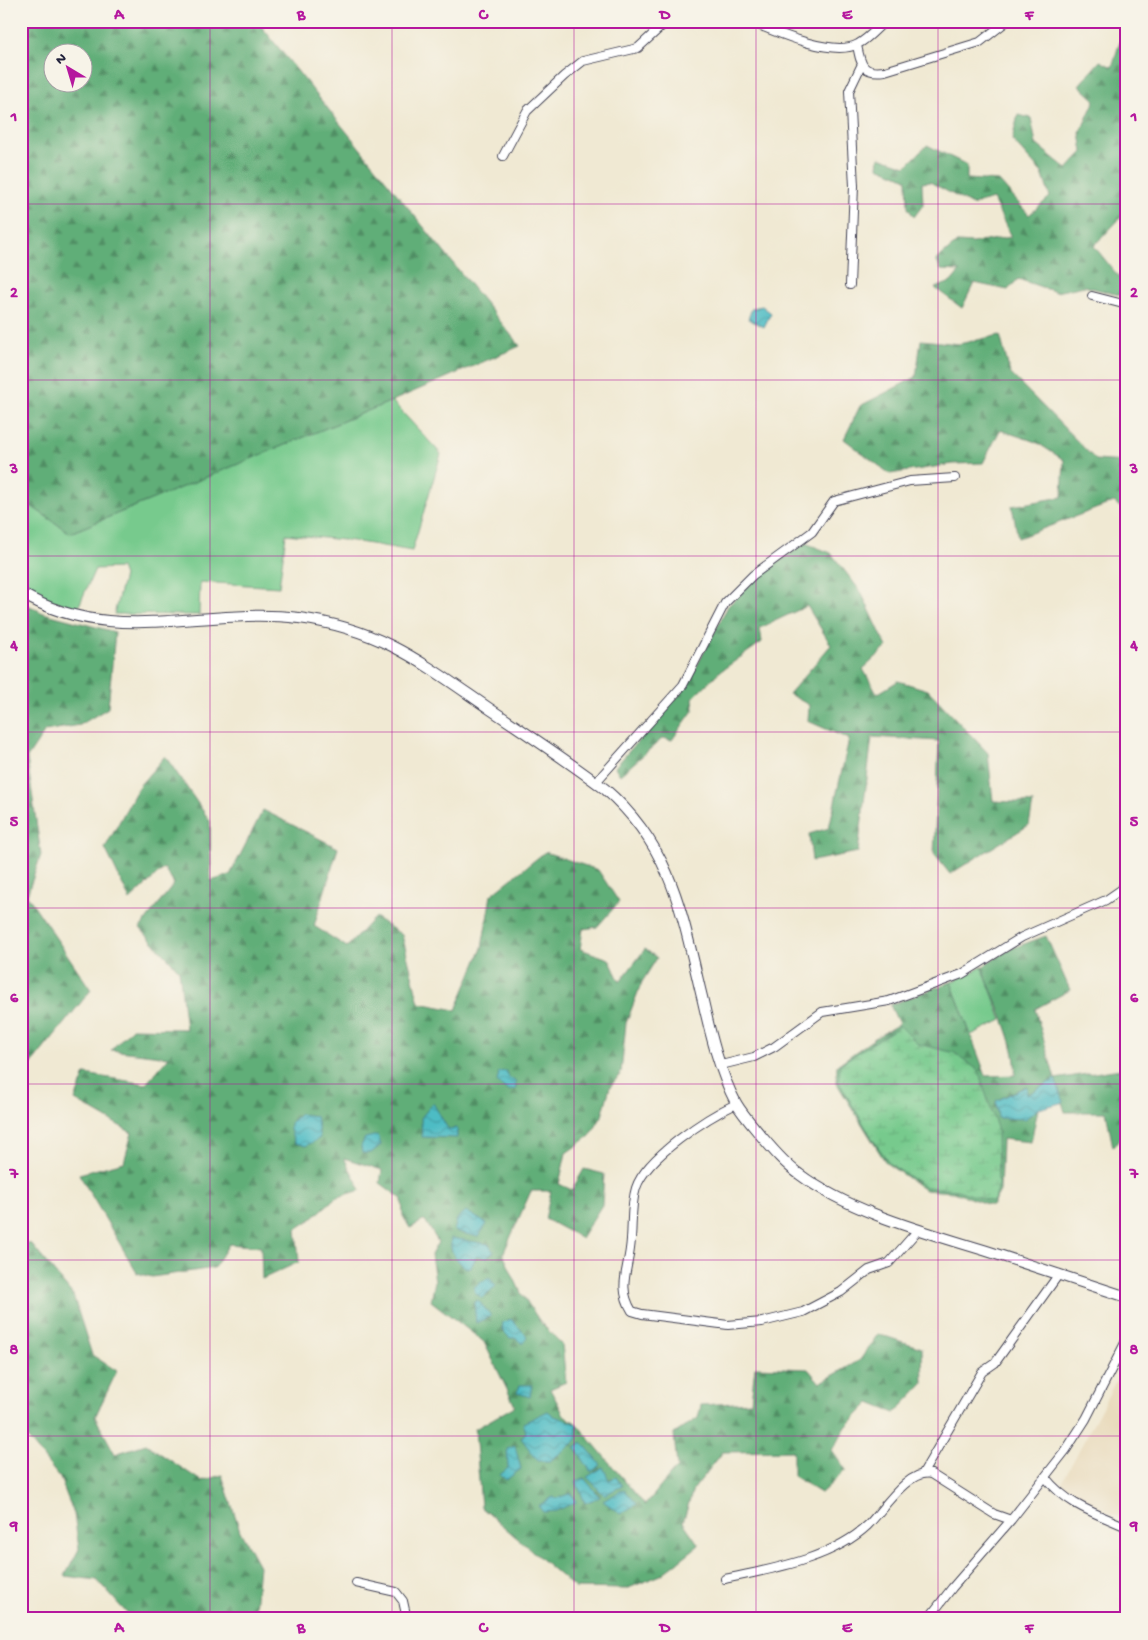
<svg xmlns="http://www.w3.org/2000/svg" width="1148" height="1640" font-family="'Gochi Hand',sans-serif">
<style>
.built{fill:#e8d9ba}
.green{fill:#77ca8d;stroke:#4c7664}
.forest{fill:url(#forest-firs);stroke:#42685a;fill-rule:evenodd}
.wetland{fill:url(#wetland-marsh);stroke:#4c7664}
.water{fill:url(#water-waves);stroke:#386f80}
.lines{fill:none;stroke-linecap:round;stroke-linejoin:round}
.street-casing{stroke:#414052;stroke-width:10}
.secondary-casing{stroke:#414052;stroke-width:12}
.street{stroke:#fff;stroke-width:8}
.secondary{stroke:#fff;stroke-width:10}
.grid{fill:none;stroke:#b5179e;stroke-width:1;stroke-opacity:0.55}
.neatline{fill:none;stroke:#b5179e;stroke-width:2}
.grid-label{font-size:16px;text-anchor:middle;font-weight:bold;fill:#b5179e}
</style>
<defs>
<pattern id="forest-firs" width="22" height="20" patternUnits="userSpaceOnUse" patternTransform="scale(1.25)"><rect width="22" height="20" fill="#61ae78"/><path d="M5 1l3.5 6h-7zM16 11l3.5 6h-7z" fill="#508d64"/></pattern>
<pattern id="wetland-marsh" width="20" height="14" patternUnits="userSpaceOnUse" patternTransform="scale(1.25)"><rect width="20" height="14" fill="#77ca8d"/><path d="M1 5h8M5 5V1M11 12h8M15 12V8" fill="none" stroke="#67ad7b"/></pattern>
<pattern id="water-waves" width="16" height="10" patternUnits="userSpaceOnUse" patternTransform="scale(1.25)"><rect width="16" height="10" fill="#4ebcc4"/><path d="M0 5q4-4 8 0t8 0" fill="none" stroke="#4098a0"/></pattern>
</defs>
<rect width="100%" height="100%" fill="#f7f3e8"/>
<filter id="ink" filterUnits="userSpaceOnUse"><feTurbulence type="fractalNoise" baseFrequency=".02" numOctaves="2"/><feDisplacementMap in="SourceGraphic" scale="10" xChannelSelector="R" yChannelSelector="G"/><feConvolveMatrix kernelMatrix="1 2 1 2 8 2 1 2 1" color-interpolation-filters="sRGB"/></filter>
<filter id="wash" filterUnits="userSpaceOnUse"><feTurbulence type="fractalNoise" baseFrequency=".0096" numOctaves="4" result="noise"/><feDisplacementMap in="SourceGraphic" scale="20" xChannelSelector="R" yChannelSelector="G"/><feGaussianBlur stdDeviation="1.12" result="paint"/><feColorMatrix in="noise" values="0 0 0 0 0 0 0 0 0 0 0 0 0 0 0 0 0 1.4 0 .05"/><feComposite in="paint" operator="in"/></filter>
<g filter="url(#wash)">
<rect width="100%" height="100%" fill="#f0e9d3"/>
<path class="built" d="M1127,1360V1521L1067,1493L1060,1486Z"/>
<path class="green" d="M392,401L441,454L412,551L353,541L286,534L279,587L200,582L199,615L114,614L124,576L121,568L95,569L78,608L44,598L21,586V499L70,533Z
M982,967L1002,1020L971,1035L951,982Z"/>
<path class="forest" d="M21,21H257L520,346L392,401L70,533L21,499ZM82,52V82H52V52Z
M1120,21H1127V211L1094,246L1127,287V297L1084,286L1056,292L1018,279L1008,290L974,283L962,308L935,288L951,282L960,271L941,270L936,260L958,242L972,243L1011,237L993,199L972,205L930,182L922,183L923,205L914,217L908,208L907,179L878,167L879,157L906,166L927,145L967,165V179L999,181L1029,215L1050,197L1042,173L1012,140L1018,115L1031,118L1036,144L1067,169L1083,152L1080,133L1095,100L1079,85L1100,61L1112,67L1121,38Z
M1000,335L1010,373L1096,460L1127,462V513L1114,502L1018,538L1012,506L1062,497L1064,460L1036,442L1000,430L983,463L953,464L890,474L844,439L860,406L916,377L921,340L959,344Z
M805,543L831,553L861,592L887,647L863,669L877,694L898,681L928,690L988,753L993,801L1033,803L1029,825L950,874L934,854L939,741L872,737L858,852L812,861L809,834L829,828L849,739L808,721L809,705L789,694L831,645L807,606L760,628L762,642L718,673L693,698L694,709L672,740L663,738L620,775L615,767L686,687L728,606L758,577Z
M21,601L43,613L115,632L108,708L80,725L45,731L27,758L41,855L27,895L91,990L21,1077V759L26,757L21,753Z
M165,756L210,821L211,881L230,875L263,810L338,848L314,926L347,947L375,917L402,935L419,1003L456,1010L482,948L491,895L545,852L598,870L619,902L597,927L583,929L580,949L609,959L620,982L645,949L657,958L642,982L626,1023L621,1073L610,1087L602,1116L590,1136L566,1153L559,1184L572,1190L584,1169L604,1174L602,1205L581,1238L545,1219L551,1191H531L503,1254L521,1293L541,1323L562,1344L566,1382L550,1389L564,1415L577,1424L645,1505L677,1467L674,1434L698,1418L701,1405L751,1402L755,1367L808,1369L820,1383L860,1360L878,1334L922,1348L923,1384L895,1413L870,1403L846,1427L832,1450L846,1470L821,1493L793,1476V1451L723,1452L693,1490L683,1522L699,1545L661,1575L626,1589L575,1588L481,1507L475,1429L515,1406L484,1342L431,1301L435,1281L431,1255L438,1242L425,1220L410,1228L403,1216L402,1199L380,1183L382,1170L344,1158L361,1190L335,1198L313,1218L296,1229L299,1262L262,1279L261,1247L229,1244L214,1268L152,1277L137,1273L79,1174L124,1162L132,1133L75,1100L85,1074L146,1084L169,1057L111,1050L132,1028L186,1029L179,970L140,928L174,884L164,868L130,900L105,848L139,786Z
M1046,936L1070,990L1035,1009L1055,1079L1127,1068V1128L1113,1147L1106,1112H1065L1055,1079L1027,1095L1026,1086L996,1101L1025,1119L1038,1109L1031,1142L1002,1139L1000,1191L992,1206L953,1192L925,1190L886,1163L836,1082L837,1065L875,1038L899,1024L890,1005L951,982L986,1076L1015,1075C1019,1046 992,995 982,967L1010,949Z
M21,1242L31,1244L73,1295L92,1355L117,1371L95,1417L115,1454L146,1444L201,1481L222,1475L240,1531L259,1566L254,1619H132L97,1580L65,1576L79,1549L74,1514L60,1478L21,1430Z"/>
<path class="wetland" d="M900,1026L918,1044L955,1053L978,1070L997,1128L998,1189L993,1202L957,1190L926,1187L891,1165L873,1140L839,1082L840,1064Z"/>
<path class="water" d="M762,306L771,313L764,327L748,319L752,308Z
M506,1071L509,1078L515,1080L516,1089L508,1091L497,1082L499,1072Z
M1055,1079L1064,1102L1038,1109L1025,1119L998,1118L996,1101L1027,1086V1095Z
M433,1103L448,1129L457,1128V1138L422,1137L421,1118Z
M300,1114L316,1116L320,1138L306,1146L295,1143L290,1130V1123Z
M378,1135L381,1145L371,1153H362L361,1146L365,1138Z
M466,1211L487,1224L478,1237L454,1231L457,1219Z
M451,1238L488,1244L494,1252L486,1258L477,1256L471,1267L466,1268C455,1259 449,1252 451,1238Z
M489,1277L496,1286L482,1298L475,1293L474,1287Z
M478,1300L491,1316L476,1323L474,1303Z
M511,1319L528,1337L523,1344L515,1338H510L502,1330L503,1322Z
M520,1385H532L530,1397L517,1393Z
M548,1411L554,1416L577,1424V1440L550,1461H538L521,1438L526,1432L523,1423Z
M582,1442L601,1465L591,1472L575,1447Z
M515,1446L521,1469L506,1480L500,1475L508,1468L507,1449Z
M603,1467L609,1480L616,1477L622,1486L604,1495L587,1477Z
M584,1478L600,1497L585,1503L576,1481Z
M624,1489L637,1504L620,1514L603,1501Z
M572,1493L576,1502L556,1511L543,1512L538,1506L553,1497L557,1498Z"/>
</g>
<g filter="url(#ink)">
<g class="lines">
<defs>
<path id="street" d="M749,21C773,31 833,58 858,44C868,39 877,28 885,21
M857,45C861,65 862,74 885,71L980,42L1007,21
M503,156L527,111L564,76L583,61L638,48L664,24L679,21
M850,285L854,186L849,91L862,64
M1092,296L1127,305
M596,782L683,685L725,603L753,575L812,532L834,501L910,481L955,478
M721,1065L754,1057L774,1047L822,1012L889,1001L962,974L1022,937L1106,900L1122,889L1127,878
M736,1104C708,1117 646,1157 636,1188C630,1207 633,1230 630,1249C627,1273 618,1288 632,1311L642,1314L728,1325L762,1322L803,1312L841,1292L869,1270L889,1263L918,1230
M923,1473L982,1372L995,1363L1059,1274
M1045,1477C1067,1505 1095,1513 1127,1527
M725,1579C772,1569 832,1559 868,1525C883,1510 908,1469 931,1474L994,1514L1011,1520
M356,1583L396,1592L403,1601L407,1619
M928,1619L952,1588L1011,1520L1066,1450L1086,1419L1127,1339"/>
<path id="secondary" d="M21,593C112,648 202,606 299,618C382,629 424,664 490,709C529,735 568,761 605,789C673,848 682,915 702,997C710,1032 719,1071 736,1103C743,1115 754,1127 763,1138C774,1151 785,1164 799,1174C851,1213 929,1233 990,1252C1036,1267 1081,1282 1127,1297"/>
</defs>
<use href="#street" class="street-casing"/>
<use href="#secondary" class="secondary-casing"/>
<use href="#street" class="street"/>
<use href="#secondary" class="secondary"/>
</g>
</g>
<path class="grid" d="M210,21V1619M392,21V1619M574,21V1619M756,21V1619M938,21V1619M21,204H1127M21,380H1127M21,556H1127M21,732H1127M21,908H1127M21,1084H1127M21,1260H1127M21,1436H1127"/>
<rect width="1148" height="1640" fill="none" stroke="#f7f3e8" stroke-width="55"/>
<g transform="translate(68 68) rotate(322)"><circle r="24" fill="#f7f3e8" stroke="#a29fa3"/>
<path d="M0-4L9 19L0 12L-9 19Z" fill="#b5179e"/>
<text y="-8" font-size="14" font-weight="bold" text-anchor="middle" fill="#22223b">N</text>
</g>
<rect x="28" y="28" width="1092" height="1584" class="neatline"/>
<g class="grid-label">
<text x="119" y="19">A</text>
<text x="301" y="19">B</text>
<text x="483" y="19">C</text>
<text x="665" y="19">D</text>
<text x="847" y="19">E</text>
<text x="1029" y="19">F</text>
<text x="14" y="121">1</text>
<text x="1134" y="121">1</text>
<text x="14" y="297">2</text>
<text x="1134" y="297">2</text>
<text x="14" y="473">3</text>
<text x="1134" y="473">3</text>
<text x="14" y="650">4</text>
<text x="1134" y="650">4</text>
<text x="14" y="826">5</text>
<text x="1134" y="826">5</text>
<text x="14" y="1002">6</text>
<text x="1134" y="1002">6</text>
<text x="14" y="1178">7</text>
<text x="1134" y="1178">7</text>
<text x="14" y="1354">8</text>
<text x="1134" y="1354">8</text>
<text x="14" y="1530">9</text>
<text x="1134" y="1530">9</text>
<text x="119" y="1632">A</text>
<text x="301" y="1632">B</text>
<text x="483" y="1632">C</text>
<text x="665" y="1632">D</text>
<text x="847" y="1632">E</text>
<text x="1029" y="1632">F</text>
</g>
</svg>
